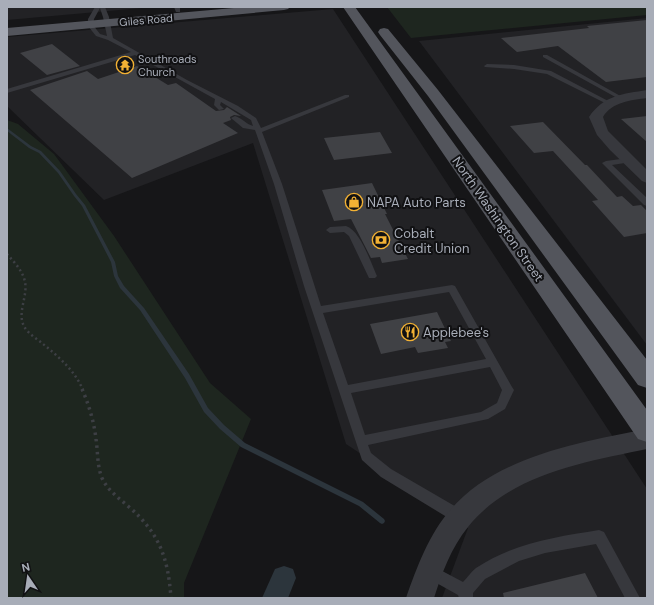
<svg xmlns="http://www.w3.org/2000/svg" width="654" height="605" font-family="'DM Sans',sans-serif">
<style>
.built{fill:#222225}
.green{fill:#1e261f}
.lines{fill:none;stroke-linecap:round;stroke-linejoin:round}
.stream{fill:#2c353c;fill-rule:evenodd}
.canal{fill:#2c353c;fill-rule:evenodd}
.building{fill:#404145}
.path-far1{stroke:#3d3f44;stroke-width:2.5;stroke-dasharray:2 3;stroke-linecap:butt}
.path{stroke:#3d3f44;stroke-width:3.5;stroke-dasharray:2.5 4;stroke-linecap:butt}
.lane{fill:#37383d;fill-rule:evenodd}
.street{fill:#37383d;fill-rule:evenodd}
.primary{fill:#53555c;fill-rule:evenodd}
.labels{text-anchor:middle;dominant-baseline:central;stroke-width:4;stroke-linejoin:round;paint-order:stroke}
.far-street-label{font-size:11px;fill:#a8adb8;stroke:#111113}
.far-poi-label{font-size:11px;fill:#a8adb8;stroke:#111113;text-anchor:start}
.poi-label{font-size:13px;fill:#a8adb8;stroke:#111113;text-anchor:start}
.street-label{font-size:13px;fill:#a8adb8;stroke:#111113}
</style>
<rect width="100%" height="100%" fill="#161618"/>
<path class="built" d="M7,7H153L7,20Z
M333,9L647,489V598H442L468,528L411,487L346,444L253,143L104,200L7,106V37Z
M647,18V345L419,41Z"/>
<path class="green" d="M387,7H647V15L411,38Z
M7,120L18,124L54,154L114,236L210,383L251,419L184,583V598H7Z"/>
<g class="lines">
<path class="stream" d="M7,128L31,146L41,151L60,171L76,194L85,205L115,262L118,276L124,286L144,308L189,374L208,408L224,425L245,443L363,502L384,519L385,521L384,523L382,524L380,523L359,506L241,447L220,429L204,412L185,378L140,310L120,288L114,276L111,262L82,206L74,196L58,173L39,153L29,148L7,131Z"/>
<path class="canal" d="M284,566L293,569L296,578L288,598H262L275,569Z"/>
</g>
<path class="building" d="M647,20V77L606,82L558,46L517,52L501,38L589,28L587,26Z
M52,44L80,66L47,75L20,53Z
M137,66L168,85L176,83L216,111L224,110L227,107L241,116L234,115L230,117L231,120L223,123L238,133L132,178L30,90L87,71L98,79Z
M647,116V142L621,119Z
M543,122L585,165H587L617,197L622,196L633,206L641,205L647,211V233L624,237L592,201L598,200L553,151L534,153L510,126Z
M380,132L392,153L334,160L324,138Z
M372,183L387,214H385L408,259L382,263L380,257L371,258L351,219L334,221L322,190Z
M437,312L451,341L445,342L448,348L418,353L415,347L381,354L370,324Z
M585,573L598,598H504L503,593Z"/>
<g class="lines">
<path class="path-far1" d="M7,254C14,262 23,271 25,282C28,297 16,314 25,328C29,334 37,339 43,344C59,357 75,371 83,390"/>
<path class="path" d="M82,389C89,405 94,422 96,439C98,452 97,466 102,478C108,491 119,498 129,507C160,534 168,558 171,598"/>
<path class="lane" d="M95,7H105L109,17L113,38L187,80L238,106L256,118L261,128L345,95H349V97L262,132L282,184L321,306L452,285L455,286L512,387L514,390L505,409L488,419L368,445L371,453L391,469L465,512L467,517L465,522L460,523L455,522L381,477L362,460L304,286L274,184L255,130L243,128L231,118L235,116C242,118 246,124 253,126L251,120L221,102L220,105L224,109L219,110L214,105L215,99L135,55L7,93V89L131,52L108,40L96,36L88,26V19ZM100,8L103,17L107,36L100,34L93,25L94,19ZM449,292L486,359L348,385L323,313ZM490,367L502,390L497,403L481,412L365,435L351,393Z
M174,7H180V12H176Z
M543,55H547L624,98L619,99L543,57Z
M487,64L514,65L551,71L612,103L607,104L547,74L514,69L485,67L484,66Z
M628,158H631V162L612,165L647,198V206L644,205L602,163L606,161Z
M346,226C360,230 371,263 377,276L375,278H369L349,236L344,232L330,233L326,230L330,227Z
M599,530L604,532L640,598H625L596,544L545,553L519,561L485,579L473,593V598H459L458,595L424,576L422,571L424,566L429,564L463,582C467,578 471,572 476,568C513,543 556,537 599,530Z"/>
<path class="street" d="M647,90V98C631,100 612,102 603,117L608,131L647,170V183L642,181L610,150L597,135L589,117C604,95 623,94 647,90Z
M647,429V449C585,462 510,474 468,527C451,548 442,573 434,598H406C417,567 429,534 451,509C497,456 581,442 647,429Z"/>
<path class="primary" d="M245,7H290L288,9L284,10L7,36V28Z
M343,7H355L647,410V442L638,439Z
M384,28L388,29L438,90L647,360V388L638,385L428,96L380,35L378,32L380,29Z"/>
</g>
<defs>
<symbol id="temple-ring" viewBox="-11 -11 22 22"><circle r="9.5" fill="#111113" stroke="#f2b134" stroke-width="1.5"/><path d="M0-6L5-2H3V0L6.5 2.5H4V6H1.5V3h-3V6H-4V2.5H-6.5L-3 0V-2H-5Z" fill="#f2b134"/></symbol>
<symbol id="shop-ring" viewBox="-11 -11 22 22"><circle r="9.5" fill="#111113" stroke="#f2b134" stroke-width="1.5"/><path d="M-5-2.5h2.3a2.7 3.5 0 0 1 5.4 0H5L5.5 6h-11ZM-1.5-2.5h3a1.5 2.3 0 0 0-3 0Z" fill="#f2b134"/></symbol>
<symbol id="bank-ring" viewBox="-11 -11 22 22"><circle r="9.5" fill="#111113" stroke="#f2b134" stroke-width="1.5"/><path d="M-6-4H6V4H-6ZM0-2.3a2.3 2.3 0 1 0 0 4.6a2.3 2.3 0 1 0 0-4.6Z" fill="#f2b134"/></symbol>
<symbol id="restaurant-ring" viewBox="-11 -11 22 22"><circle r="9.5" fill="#111113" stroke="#f2b134" stroke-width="1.5"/><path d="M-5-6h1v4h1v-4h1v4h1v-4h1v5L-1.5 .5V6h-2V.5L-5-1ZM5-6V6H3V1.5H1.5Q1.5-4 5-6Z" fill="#f2b134"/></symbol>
</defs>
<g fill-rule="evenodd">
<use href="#temple-ring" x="115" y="55" width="20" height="20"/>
<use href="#shop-ring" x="344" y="192" width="20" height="20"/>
<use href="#bank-ring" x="371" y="230" width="20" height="20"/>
<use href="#restaurant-ring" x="400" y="322" width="20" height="20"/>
</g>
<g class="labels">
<g class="far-street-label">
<text transform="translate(146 20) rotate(-5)">Giles Road</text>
</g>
<g class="far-poi-label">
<text x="138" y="59">Southroads<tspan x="138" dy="13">Church</tspan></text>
</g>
<g class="poi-label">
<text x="367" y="202">NAPA Auto Parts</text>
<text x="394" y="233">Cobalt<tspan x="394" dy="15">Credit Union</tspan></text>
<text x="423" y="332">Applebee's</text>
</g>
<g class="street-label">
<text transform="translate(498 219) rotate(55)">North Washington Street</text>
</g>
</g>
<rect width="654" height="605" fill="none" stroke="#a8adb8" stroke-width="16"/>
<g transform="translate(28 577) rotate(347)" stroke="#111113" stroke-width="3" paint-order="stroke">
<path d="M0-3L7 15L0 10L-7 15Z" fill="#a8adb8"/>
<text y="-6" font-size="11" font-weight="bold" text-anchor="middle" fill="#a8adb8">N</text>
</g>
</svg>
